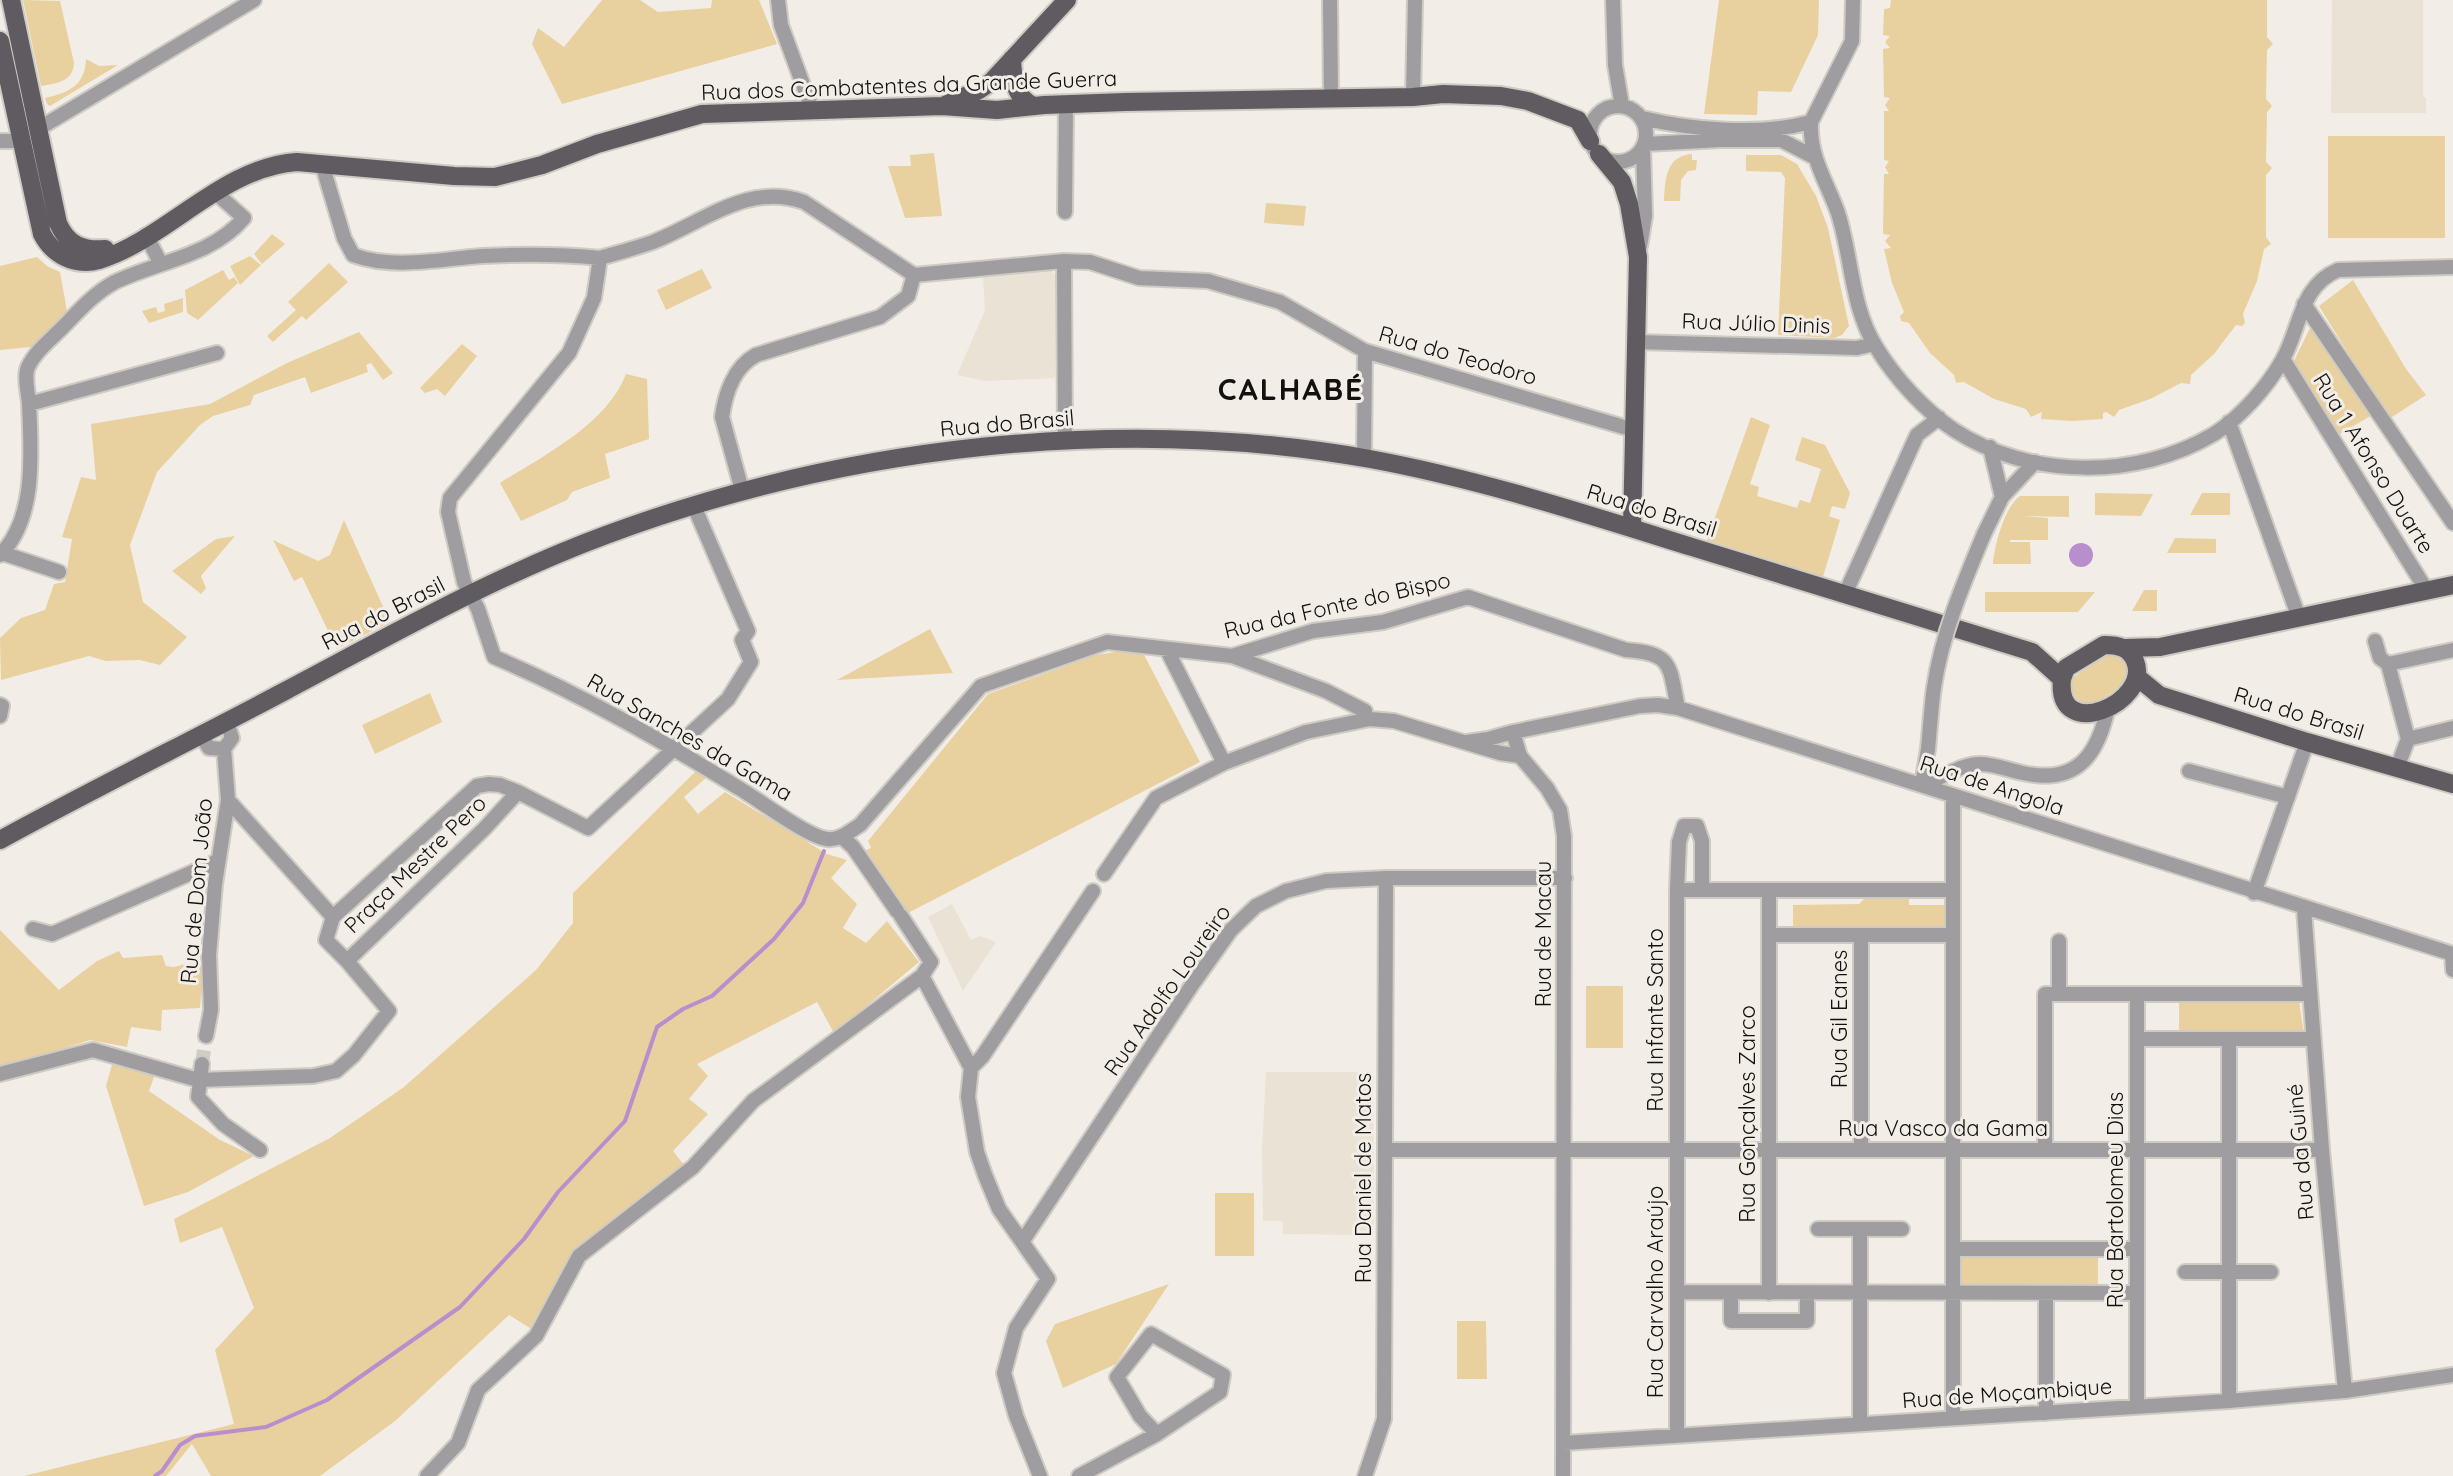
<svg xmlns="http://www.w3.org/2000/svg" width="2453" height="1476" font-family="Quicksand,sans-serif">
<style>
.built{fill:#eae2d4}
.green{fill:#e9d09f}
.water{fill:#b98ecd}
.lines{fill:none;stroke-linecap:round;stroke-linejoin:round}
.stream{stroke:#b98ecd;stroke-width:4}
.minor-tunnel{stroke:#d0cdc7;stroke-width:14;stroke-dasharray:14 7;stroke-linecap:butt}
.minor-casing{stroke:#cecbc4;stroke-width:18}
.major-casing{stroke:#cecbc4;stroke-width:22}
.minor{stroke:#9f9da0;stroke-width:14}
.major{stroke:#5f5b60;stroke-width:18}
.minor-bridge-casing{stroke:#cecbc4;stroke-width:18;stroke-linecap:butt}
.minor-bridge{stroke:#9f9da0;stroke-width:14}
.labels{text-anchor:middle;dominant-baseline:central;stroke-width:6;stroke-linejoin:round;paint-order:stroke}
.street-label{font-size:22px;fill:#12110f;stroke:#f2eee7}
.district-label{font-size:30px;font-weight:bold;letter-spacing:2px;fill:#12110f;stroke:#f2eee7}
</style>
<rect width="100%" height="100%" fill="#f2eee7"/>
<path class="built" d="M2332,0H2423V97H2426V113H2331Z
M1050,269L1056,276L1055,378L985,381L957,375L985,310L983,276Z
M952,904L971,940L980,936L996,942L963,991L928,917Z
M1266,1072H1373L1374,1235L1283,1234L1282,1221H1263L1262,1149Z"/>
<path class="green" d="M23,0L60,1L74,63C73,82 57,83 41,86Z
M602,0H640L658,12L711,8L712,0H759L777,44L562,104L532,44L538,28L564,47Z
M1719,0H1819L1818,35L1791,92L1758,91L1757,115L1704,114Z
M1891,0H2267V37L2273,44L2267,50L2266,99L2272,106L2267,112L2266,162L2272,168L2266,175V237L2271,244L2264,249L2257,281L2243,314L2245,323L2242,326L2236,325L2214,354L2191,375L2190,384L2181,383L2150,399L2119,410L2114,417L2106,412L2103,413V419L2072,421L2041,419L2042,412L2031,417L2026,409L1994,399L1964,382L1956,383L1954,375L1930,353L1909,323L1901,321L1900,316L1904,312L1892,283L1884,249L1891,248L1885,241L1890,235L1883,234L1884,174H1889L1885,167L1889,161L1884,160V111H1889L1885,105L1890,98L1884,97L1883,49L1890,48L1885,42L1890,36L1883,35L1884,9L1890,8Z
M86,59L99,66L118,65L50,106L47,104L45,98C68,93 85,86 86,59Z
M2328,136H2445V238H2328Z
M934,153L942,216L905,218L888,166H911L910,155Z
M1692,154V160H1697L1696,170L1688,171L1681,180L1680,201H1664C1665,179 1666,156 1692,154Z
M1746,155H1781L1797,164L1816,196L1828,228L1849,326L1842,335L1834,338L1778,335L1785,178L1781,172L1746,171Z
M1266,203L1306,206L1304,226L1264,223Z
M272,234L285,244L262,264L254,254Z
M250,256L261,265L240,285L230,266Z
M37,257L47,266L60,272L67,311L31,347L0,350V266Z
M329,263L348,282L306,320L302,316L273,342L267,336L296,310L288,302Z
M702,269L712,288L666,310L657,290Z
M223,270L229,280L234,277L238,283L198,320L187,313L185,290Z
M2353,280L2406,369L2426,395L2389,419L2319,306Z
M183,298V312L149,323L142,311L156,307L158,313L165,311L164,304Z
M2312,324L2374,414L2338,435L2292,365Z
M359,332L393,373L383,380L371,363L366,365L368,372L311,393L305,377L254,395L250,405L213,416L200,425L157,472L130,545L143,602L187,637L160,665L140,660L106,661L89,656L1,680L0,638L21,618L45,610L54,584L65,582L72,539L62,537L81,477L96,480L91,424L210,404L287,363Z
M462,344L477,356L445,396L437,389L425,393L420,388Z
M626,374L647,379L649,439L605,454L610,478L572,492L567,500L521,521L500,483C543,456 607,424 626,374Z
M1751,417L1770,425L1750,484L1759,487L1757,496L1797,508L1800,500L1810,503L1821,469L1795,460L1802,437L1825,445L1850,493L1845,509L1832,506L1829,516L1840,520L1823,577L1707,540Z
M2095,493L2153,494L2141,516L2095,515Z
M2202,493H2230V515H2190Z
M2020,496H2069V517L2021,516L2048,518V540H2010V542H2030L2031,564H1993C1994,546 2005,506 2020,496Z
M344,520L390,622L337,649L302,577L294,581L273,540L318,561L330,555Z
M235,536L201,576L206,588L201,594L172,571L216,539Z
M2175,538L2216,539V553H2167Z
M2144,590H2157V611H2132Z
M1985,592H2095L2078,612H1985Z
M930,629L953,673L837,680Z
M1122,651H1142L1200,762L906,914L866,850L871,848L868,841L988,694L1096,655Z
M2106,655C2114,655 2119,655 2124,662C2138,681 2106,696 2093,704C2076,705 2068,692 2074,677Z
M430,693L442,722L375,754L362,725Z
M695,772L707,777L684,797L698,814L725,792L827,854L847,860L831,878L857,904L843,928L866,943L887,921L919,962L834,1033L817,1002L697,1064L708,1076L689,1099L708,1114L673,1151L684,1165L574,1251L530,1328L509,1315L395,1421L320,1476H211L192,1444L166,1476H24L234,1424L215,1350L254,1308L222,1227L180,1243L174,1219L330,1138L404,1087L536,970L573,923V893Z
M1909,896V905H1946L1947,927L1793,928V905L1859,904L1866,897Z
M0,930L59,990L97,961L119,951L123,958L162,955L166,966L174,967L204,959L200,1008L162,1010L161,1031L131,1027L127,1047L90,1040L7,1067H0Z
M1586,986H1623V1048H1586Z
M2179,1000L2299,1001L2304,1034L2179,1033Z
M113,1061L155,1074L149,1091L220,1140L254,1156L188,1192L144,1206L106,1086Z
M1215,1193H1254V1256H1215Z
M1959,1252L2098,1253V1287L1959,1286Z
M1169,1284L1116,1364L1063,1388L1046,1341L1055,1324Z
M1457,1321H1486L1487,1379H1457Z"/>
<path class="water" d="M2069 555a12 12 0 1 1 24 0a12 12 0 1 1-24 0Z"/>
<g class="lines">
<path class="stream" d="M155,1476L162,1471L180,1445L195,1436L266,1427L327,1400L460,1307L524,1239L558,1192L625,1121L657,1027L683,1009L712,996L774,939L803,903L824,851"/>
<path class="minor-tunnel" d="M202,1064L206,1036"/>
<defs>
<path id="minor" d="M778,0L781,25L812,109
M1330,0L1331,98
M1613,0L1615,65L1622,106
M1853,0L1852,41L1811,122C1809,157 1827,182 1838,213C1852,257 1851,307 1876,347C1895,378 1924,410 1954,430C2029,479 2137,480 2214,434C2241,417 2268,386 2283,359C2301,326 2300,286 2338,270L2453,267
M1413,97L1415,0
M1590 134a28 28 0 1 1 56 0a28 28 0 1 1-56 0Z
M1642,118C1693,130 1759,136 1811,122
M38,129L254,0
M0,141H21
M1645,144L1721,140H1781L1814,157
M322,164L344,238L353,255C394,270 440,259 482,256C522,254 560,254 600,258L594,298L569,353L450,498L448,512L464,582L478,609L494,657C579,693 659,739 737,787C758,799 806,836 827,839C839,841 850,831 860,825L981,686L1107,642L1232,656L1313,631L1383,622L1468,597L1626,650C1674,653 1669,667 1678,708
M1065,212L1066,105
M146,235L161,264
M1640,246L1645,216L1643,147
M600,258C617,253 636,248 653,242C704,222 748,182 804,202L914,275L1064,261L1090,262L1139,278L1208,281L1280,302L1365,351L1634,430
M1064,261L1065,441
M2304,304L2453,523
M1636,342L1857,348L1874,344
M2283,359L2427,591
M29,404L217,353
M2229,422L2299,618
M1990,447L2002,497
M1364,458L1365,351
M742,490L722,417C725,394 734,367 756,355L880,317L908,296L914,275
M1984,534L2002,497L2035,462
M2,553L59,572
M0,555C37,518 31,451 29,403C28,393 24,376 28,367C35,352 49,341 60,330C77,313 94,293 115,282C159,261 212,256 244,218L216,193
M1845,594L1917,435L1939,418
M2375,641L2380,658L2388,664
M1167,650L1224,763
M1232,656L1326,691L1365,711
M0,705L2,706L0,716
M1513,732L1520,756L1547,788L1560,810L1564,836L1563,1476
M201,735L209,748L224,749L232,738L227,722
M2408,739L2388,664L2453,650
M1467,742L1488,739L1513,732L1640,706L1658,705L1678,708L2453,954
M2397,768L2408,739L2453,728
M2189,771L2288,797
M489,784L500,785L518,792L485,828L347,961L326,940L333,917L477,786Z
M1922,785C1940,779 1961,764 1980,764C1994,764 2009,770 2023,773C2077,785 2098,755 2108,707
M1922,785L1928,749
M518,792L588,828L728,699L751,662L742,640L748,631L693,504
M1953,796V1418
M228,800L333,917
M842,837L853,847L897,911
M1104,874L1156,798L1224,763L1306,732L1370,719L1394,721L1500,753L1520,756
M1677,890H1769
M1953,890H1769V935H1953
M2254,893L2307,742
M2304,909L2322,1150L2345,1391
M901,916L931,962L922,976L971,1068L968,1097L977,1152L985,1175L999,1209L1048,1279L1016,1328L1004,1373L1016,1416L1040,1476
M33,929L52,934L218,861
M1769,935V1293
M1861,935V1150
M2059,941V994
M2452,954L2453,970
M2137,994V1406
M206,1036L211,1010L209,955L215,884L228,800L224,749
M2137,1039H2313
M2229,1039V1401
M202,1064L198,1097L223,1124L260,1150
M971,1068L982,1057L1093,891
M0,1074L93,1050L198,1080L313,1076L336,1071L354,1055L389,1011L347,961
M1386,1150H2322
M2045,1150V994H2309
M1818,1229H1902
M1022,1242L1192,985L1231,930L1256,906L1286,891L1326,881L1386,878H1565
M1953,1249H2137
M2185,1272H2271
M1677,1292L2137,1293
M1731,1293V1321H1807V1293
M2046,1293V1413
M1860,1424V1229
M1677,1434V890L1679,842L1684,826H1697L1702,841V890
M1563,1443L2229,1401L2345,1391L2453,1375
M427,1476L458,1443L478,1390L536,1336L579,1256L693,1167L753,1101L922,976
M1079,1476L1157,1434L1220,1392L1223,1375L1151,1334L1117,1377L1140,1416L1157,1434
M1365,1476L1384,1419L1386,878"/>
<path id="major" d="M11,0L58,223C67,244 82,251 105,249
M0,41L42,234C53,255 75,267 99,260C167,239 222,167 297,162L454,176L495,177L542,165L597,144L702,114L942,106L997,110L1044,105L1125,102L1413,97L1443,94L1501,96L1528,101L1578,120L1590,141
M1012,59C1013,79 1014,96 1033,106
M945,105L979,90L991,82L1067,0
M1599,154L1622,182L1629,204L1638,257L1632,527
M2125,648L2160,647L2453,585
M2137,677L2159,695L2307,742L2453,784
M0,840C95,788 191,741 287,690C391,635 495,576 606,535C845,446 1118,414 1370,459C1479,479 1586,514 1692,547C1805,583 1919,616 2032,652L2062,679C2055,745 2152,702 2135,661C2129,647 2118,645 2104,645L2066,668L2062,679"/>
</defs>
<use href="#minor" class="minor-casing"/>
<use href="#major" class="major-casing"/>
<use href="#minor" class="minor"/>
<use href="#major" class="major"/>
<defs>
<path id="minor-bridge" d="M1928,749C1930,729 1931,708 1934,687C1942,634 1963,584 1984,534"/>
</defs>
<use href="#minor-bridge" class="minor-bridge-casing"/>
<use href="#minor-bridge" class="minor-bridge"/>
</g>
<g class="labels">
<g class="street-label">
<text transform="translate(909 85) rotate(-2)">Rua dos Combatentes da Grande Guerra</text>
<text transform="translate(1756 323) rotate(2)">Rua Júlio Dinis</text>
<text transform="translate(1458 355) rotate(16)">Rua do Teodoro</text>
<text transform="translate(1007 423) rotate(-5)">Rua do Brasil</text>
<text transform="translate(2374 463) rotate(58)">Rua 1 Afonso Duarte</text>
<text transform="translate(1652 510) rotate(17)">Rua do Brasil</text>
<text transform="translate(1337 605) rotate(-13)">Rua da Fonte do Bispo</text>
<text transform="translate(383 613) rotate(-27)">Rua do Brasil</text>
<text transform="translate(2299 713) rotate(17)">Rua do Brasil</text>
<text transform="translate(690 737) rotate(30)">Rua Sanches da Gama</text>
<text transform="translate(1992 785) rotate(18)">Rua de Angola</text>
<text transform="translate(415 864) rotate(-44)">Praça Mestre Pero</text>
<text transform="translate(196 891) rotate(-85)">Rua de Dom João</text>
<text transform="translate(1543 934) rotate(-90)">Rua de Macau</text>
<text transform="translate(1167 990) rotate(-55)">Rua Adolfo Loureiro</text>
<text transform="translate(1839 1019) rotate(-90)">Rua Gil Eanes</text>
<text transform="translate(1655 1020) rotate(-90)">Rua Infante Santo</text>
<text transform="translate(1747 1114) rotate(-90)">Rua Gonçalves Zarco</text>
<text x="1943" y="1128">Rua Vasco da Gama</text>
<text transform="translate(2300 1152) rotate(-95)">Rua da Guiné</text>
<text transform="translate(1363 1178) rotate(-90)">Rua Daniel de Matos</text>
<text transform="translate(2115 1200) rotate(-90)">Rua Bartolomeu Dias</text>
<text transform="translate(1655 1292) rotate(-90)">Rua Carvalho Araújo</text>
<text transform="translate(2007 1393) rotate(-4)">Rua de Moçambique</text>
</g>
<g class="district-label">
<text x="1291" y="389">CALHABÉ</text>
</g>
</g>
</svg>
